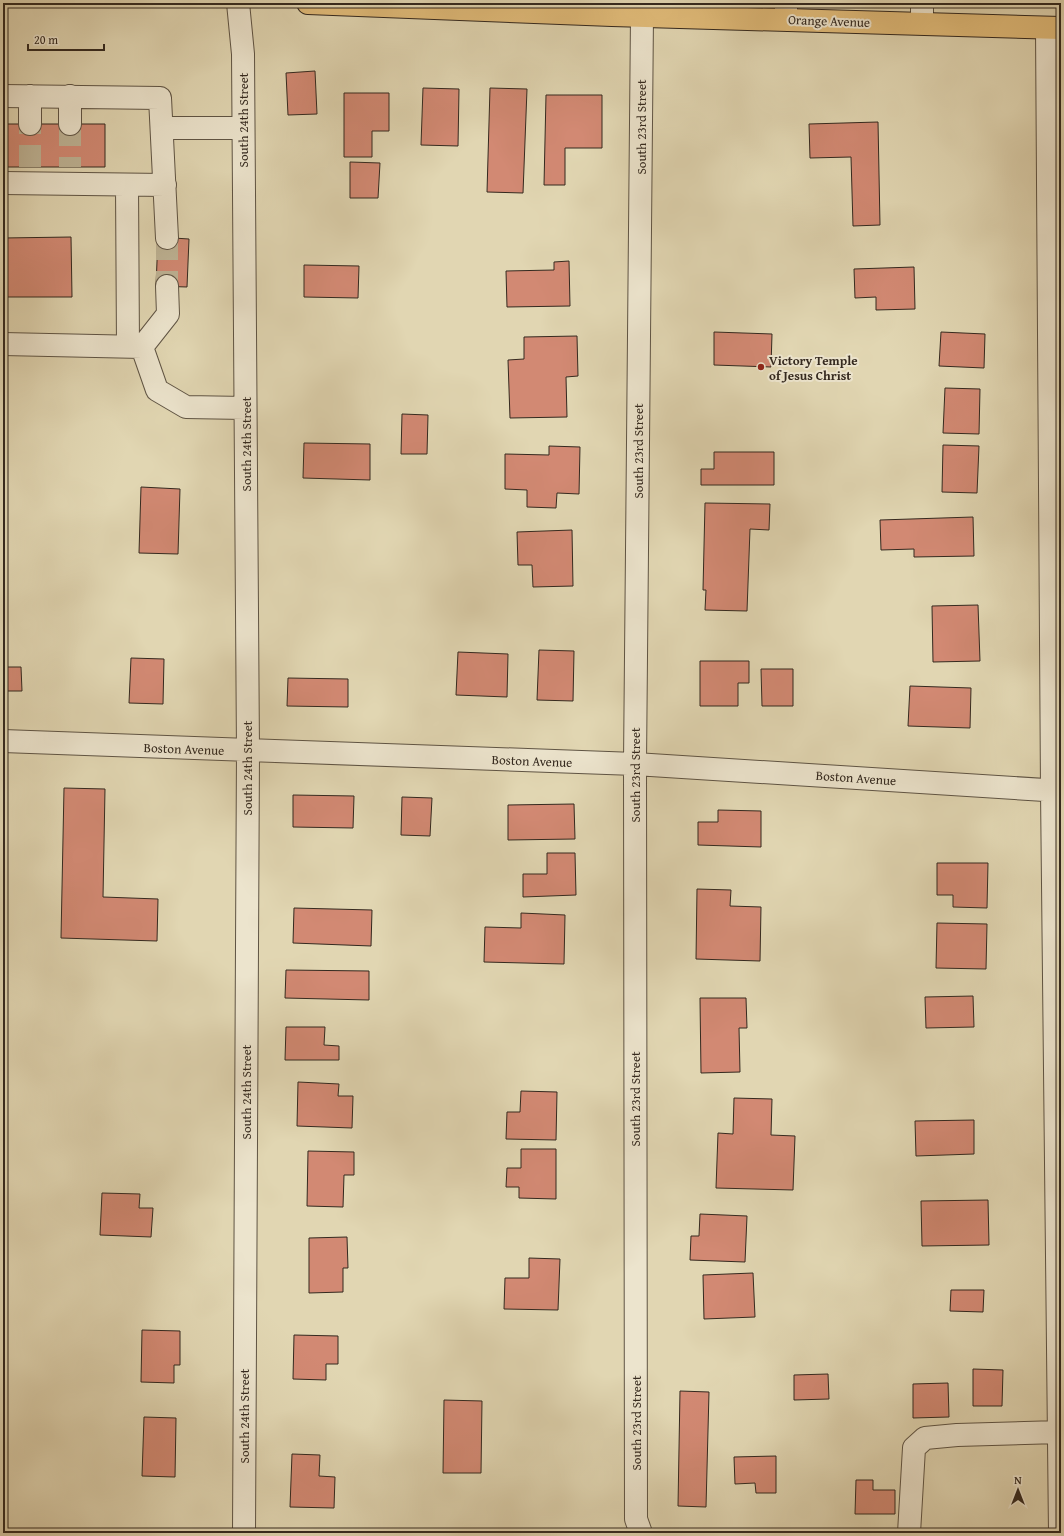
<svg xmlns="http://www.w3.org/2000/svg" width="1064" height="1536" font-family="'Gentium Book Plus',serif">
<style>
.building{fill:#d28973;stroke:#34291f}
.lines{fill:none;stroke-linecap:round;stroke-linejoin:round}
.minor-tunnel{stroke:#beb395;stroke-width:22;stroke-dasharray:22 11;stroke-linecap:butt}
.minor-casing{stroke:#5f5444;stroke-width:24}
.major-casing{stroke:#34291f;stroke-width:24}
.minor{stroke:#ece4cd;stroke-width:22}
.major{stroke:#e0bb79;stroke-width:22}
.poi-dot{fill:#8f2418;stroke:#ece4cd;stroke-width:1.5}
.labels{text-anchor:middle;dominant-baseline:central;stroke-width:4;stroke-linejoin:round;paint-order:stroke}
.street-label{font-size:13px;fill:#34291f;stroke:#ece4cd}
.poi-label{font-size:13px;font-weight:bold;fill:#34291f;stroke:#ece4cd;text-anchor:start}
</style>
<rect width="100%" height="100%" fill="#e1d6b2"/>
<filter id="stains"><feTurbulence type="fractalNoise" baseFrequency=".005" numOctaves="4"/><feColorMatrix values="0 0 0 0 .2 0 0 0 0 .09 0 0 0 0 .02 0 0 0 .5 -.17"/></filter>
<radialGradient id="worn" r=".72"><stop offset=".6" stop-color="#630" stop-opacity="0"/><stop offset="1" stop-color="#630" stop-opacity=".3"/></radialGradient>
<path class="building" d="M315,71L317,114L288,115L286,73Z
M423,88L459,89L458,146L421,145Z
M490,88L527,89L523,193L487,192Z
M344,93H389V131H372V157H344Z
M546,95H602V148H565V185H544Z
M878,122L880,225L853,226L851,157L810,158L809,124Z
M3,124H105V167H3Z
M350,162L380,163L378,198H350Z
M71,237L72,297H3V238Z
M158,237L189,239L187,287L156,286Z
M569,261L570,306L507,307L506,271L554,270V262Z
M304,265L359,266L358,298L304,297Z
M914,267L915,309L876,310V297L855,298L854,269Z
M714,332L772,334L771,367L714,365Z
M941,332L985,334L984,368L939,366Z
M577,336L578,376L566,377L567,417L510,418L508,360L524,359V337Z
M945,388L980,389L979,434L943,433Z
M402,414L428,415L427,454H401Z
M304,443L370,444V480L303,478Z
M943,445L979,446L977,493L942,492Z
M549,446L580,447L579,494L557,493L556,508L527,507V490L505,489V454L549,455Z
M714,452H774V485H701V469H714Z
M141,487L180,489L178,554L139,553Z
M705,503L770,504L769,530L750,529L747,611L705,610L706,590H703Z
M973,517L974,556L914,557V549L881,550L880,520Z
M572,530L573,586L533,587L532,565H518L517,532Z
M978,605L980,661L933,662L932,606Z
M539,650L574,651L573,701L537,700Z
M458,652L508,654L507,697L456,695Z
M131,658L164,659L163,704L129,703Z
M700,661H749V683H738V706H700Z
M3,667H21L22,691H3Z
M761,669H793V706H762Z
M288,678L348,679V707L287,706Z
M910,686L971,688L970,728L908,726Z
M64,788L105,789L103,897L158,899L157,941L61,938Z
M293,795L354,796L353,828L293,827Z
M402,797L432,798L430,836L401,835Z
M574,804L575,839L508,840V805Z
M718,810L761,811V847L698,845V822H718Z
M547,853H575L576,895L523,897V874H547Z
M937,863H988L987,908L953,907V895H937Z
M697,889L731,890L730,906L761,907L760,961L696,959Z
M294,908L372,910L371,946L293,943Z
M521,913L565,915L564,964L484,962L485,927L521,928Z
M937,923L987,924L986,969L936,968Z
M3,963H6L7,990H3Z
M286,970L369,971V1000L285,998Z
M973,996L974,1027L926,1028L925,997Z
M700,998H746L747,1028H739L740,1072L701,1073Z
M286,1027H325L324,1045L339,1046V1060H285Z
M298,1082L339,1084L338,1096H353L352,1128L297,1126Z
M521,1091L557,1092L556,1140L506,1139L507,1112H520Z
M734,1098L772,1099L771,1135L795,1136L793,1190L716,1188L718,1133L733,1134Z
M974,1120V1154L916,1156L915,1121Z
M521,1149H556V1199L519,1198V1187H506L507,1168H521Z
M308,1151L354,1152V1175H344L343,1207L307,1206Z
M102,1193L140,1194L139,1208H153L151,1237L100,1235Z
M988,1200L989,1245L922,1246L921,1201Z
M700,1214L747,1216L745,1262L690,1260L691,1236H699Z
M347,1237L348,1268H343V1292L309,1293V1238Z
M529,1258L560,1259L558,1310L504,1309L505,1278H529Z
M753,1273L755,1317L704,1319L703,1275Z
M951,1290H984L983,1312L950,1311Z
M142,1330L180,1331V1365H174V1383L141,1382Z
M294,1335L338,1336V1364H326V1380L293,1379Z
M973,1369L1003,1370L1002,1406H973Z
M828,1374L829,1399L794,1400V1375Z
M948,1383L949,1417L913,1418V1384Z
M680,1391L709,1392L706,1507L678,1506Z
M444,1400L482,1401L481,1473H443Z
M144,1417L176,1418L175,1477L142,1476Z
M292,1454L320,1455L319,1476L335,1477L334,1508L290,1507Z
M776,1456V1493H756L755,1483L735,1484L734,1457Z
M856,1480H873V1490H895V1514H855Z"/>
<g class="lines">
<path class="minor-tunnel" d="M70,124V167
M30,167V124
M167,238V286"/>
<defs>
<path id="minor" d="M238,3L243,54L248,751L244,1533
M786,19V3
M922,23V3
M1047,28L1052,791L1060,1533
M3,96L160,98L167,238
M30,96V124
M70,96V124
M162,128H243
M3,183L165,185
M127,185L128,346
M3,344L142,347
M142,347L157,390L186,407L245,408
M142,347L168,314L167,286
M3,741L635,764L1061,791
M641,1533L636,1519L635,764L642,16
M909,1533L914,1448L925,1438L957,1435L1059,1432"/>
<path id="major" d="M308,3L612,15L1061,28"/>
</defs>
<use href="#minor" class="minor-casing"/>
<use href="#major" class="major-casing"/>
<use href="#minor" class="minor"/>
<use href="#major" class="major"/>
</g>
<circle class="poi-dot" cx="761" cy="367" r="4"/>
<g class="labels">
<g class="street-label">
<text transform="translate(829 21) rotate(2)">Orange Avenue</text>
<text transform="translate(243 120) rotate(-90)">South 24th Street</text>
<text transform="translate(641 127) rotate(-90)">South 23rd Street</text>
<text transform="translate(246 444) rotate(-90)">South 24th Street</text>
<text transform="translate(638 451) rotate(-90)">South 23rd Street</text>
<text transform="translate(184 749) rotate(2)">Boston Avenue</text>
<text transform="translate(532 761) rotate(2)">Boston Avenue</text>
<text transform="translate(247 768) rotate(-90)">South 24th Street</text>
<text transform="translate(635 775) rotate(-90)">South 23rd Street</text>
<text transform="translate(856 778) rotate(4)">Boston Avenue</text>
<text transform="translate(246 1092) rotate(-90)">South 24th Street</text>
<text transform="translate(635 1099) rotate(-90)">South 23rd Street</text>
<text transform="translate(244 1416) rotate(-90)">South 24th Street</text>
<text transform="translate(636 1423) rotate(-90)">South 23rd Street</text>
</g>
<g class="poi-label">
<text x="769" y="360">Victory Temple<tspan x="769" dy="15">of Jesus Christ</tspan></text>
</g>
</g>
<rect width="1064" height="1536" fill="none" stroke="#e1d6b2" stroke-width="16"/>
<rect x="4" y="4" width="1056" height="1528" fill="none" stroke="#34291f" stroke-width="2"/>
<rect x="8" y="8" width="1048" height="1520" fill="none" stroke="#34291f"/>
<g transform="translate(1018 1490)" stroke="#ece4cd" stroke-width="3" paint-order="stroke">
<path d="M0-3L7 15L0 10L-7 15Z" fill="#34291f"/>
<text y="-6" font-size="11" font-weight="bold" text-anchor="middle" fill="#34291f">N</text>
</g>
<path d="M28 44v6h76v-6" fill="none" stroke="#34291f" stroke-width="2"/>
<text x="34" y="44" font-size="12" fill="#34291f" stroke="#ece4cd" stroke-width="3" paint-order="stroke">20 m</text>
<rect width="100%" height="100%" filter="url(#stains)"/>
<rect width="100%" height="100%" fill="url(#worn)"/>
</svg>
